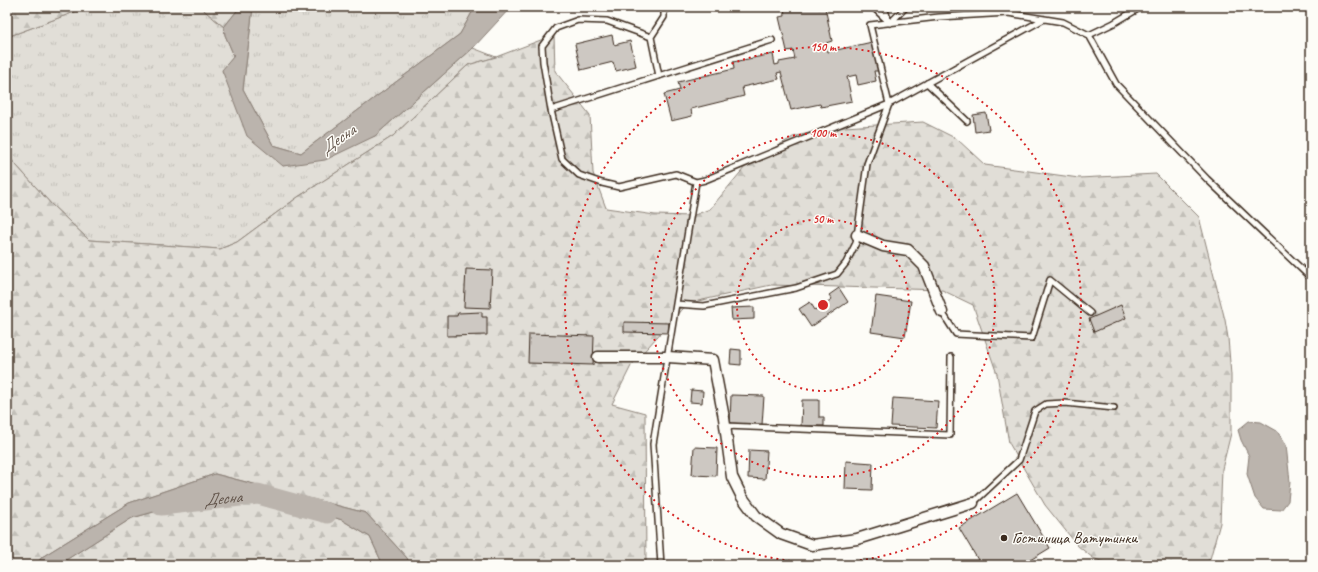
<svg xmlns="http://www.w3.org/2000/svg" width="1318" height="572" font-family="Caveat,sans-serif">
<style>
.grass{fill:url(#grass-tufts);stroke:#8e847a}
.forest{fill:url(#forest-firs);stroke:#8e847a}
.water{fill:#bbb4ad;stroke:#887d74}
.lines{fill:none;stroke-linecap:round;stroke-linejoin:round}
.river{stroke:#bbb4ad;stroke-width:21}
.building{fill:#cdc8c2;stroke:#3b2a1e}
.service-casing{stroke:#3b2a1e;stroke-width:8}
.minor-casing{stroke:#3b2a1e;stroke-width:13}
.service{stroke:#fdfcf7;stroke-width:5}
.minor{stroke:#fdfcf7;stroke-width:10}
.ring{fill:none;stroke:#d62828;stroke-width:2;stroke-dasharray:2 4}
.poi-dot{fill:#3b2a1e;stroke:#fdfcf7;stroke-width:1.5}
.labels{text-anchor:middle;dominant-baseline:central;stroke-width:3;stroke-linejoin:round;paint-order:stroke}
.poi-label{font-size:16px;fill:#3b2a1e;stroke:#fdfcf7;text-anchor:start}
.water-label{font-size:17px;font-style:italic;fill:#615349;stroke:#fdfcf7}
.centre{fill:#d62828;stroke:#fdfcf7;stroke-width:2}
.ring-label{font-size:12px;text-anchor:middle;font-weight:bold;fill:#d62828;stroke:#fdfcf7;stroke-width:3;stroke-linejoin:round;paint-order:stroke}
</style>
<defs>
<pattern id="grass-tufts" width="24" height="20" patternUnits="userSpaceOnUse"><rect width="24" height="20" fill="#e1ded7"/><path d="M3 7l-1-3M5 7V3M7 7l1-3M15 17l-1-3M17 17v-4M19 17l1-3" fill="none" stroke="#c2bfb8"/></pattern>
<pattern id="forest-firs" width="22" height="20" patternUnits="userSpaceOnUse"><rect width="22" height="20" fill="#e1ded7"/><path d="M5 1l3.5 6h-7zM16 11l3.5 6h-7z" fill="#c2bfb8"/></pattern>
</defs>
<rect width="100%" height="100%" fill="#fdfcf7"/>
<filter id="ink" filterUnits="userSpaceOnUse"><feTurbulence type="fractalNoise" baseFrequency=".025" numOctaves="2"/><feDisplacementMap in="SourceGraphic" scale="8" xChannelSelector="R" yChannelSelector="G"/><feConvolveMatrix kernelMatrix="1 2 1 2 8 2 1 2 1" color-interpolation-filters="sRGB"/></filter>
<g filter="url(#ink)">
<path class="grass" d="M88,7H200L224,27L225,35L234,56L222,71L283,166L375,136L473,48L496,57L468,65L393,136L298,197L237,242L220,249L89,240L52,205L7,155V37Z
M253,7H475L460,34L301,153L273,145L243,89Z"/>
<path class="forest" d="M7,7H88L7,37Z
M200,7H240L224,27Z
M554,35L555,71L590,115L593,173L606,208L655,215L692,216L710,209L745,167L760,156L793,137L829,128L923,122L957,139L985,165L1079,178L1156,174L1199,217L1225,320L1228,338L1231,375V433L1222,469L1220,523L1210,559L1202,565H1111L1093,558L1078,546L1045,505L1009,443L997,374L973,305L942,290L771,285L698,301L682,309L631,366L612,404L645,413L646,565H410L407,558L366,513L215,474L129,503L42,557L36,565H7V155L52,205L89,240L220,249L237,242L298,197L393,136L468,65L496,57Z
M258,494L267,495L342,520L370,537L383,565H58L132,518L215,495Z"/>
<path class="water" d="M240,7H253L243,89L273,145L301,153L460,34L475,7H511L473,48L375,136L325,160L283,166L247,136L222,70L234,56L225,35L224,27Z
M1249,421L1261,422L1277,431L1286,445L1290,482L1288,501L1281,510L1264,509L1255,498L1247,474L1249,456L1241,440L1238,430Z
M215,474L366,513L407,558L410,565H383L370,537L342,520L267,495H215L132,518L58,565H36L42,557L129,503Z"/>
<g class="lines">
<path class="river" id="s1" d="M161,505L258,494L327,513"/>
</g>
<path class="building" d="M784,7H819V9L825,7L832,41L826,43L828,52L872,42L878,71H874L876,81L858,85L856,75L847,77L852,101L821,107L820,104L791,110L781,72L777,73L779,79L742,87L744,96L691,109L692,116L671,121L664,94L680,90L678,82L734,69L733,62L773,54L775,65L779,64V62L795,59L793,50L787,51L779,17L785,16Z
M612,35L614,45L630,41L636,66L616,71L613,62L581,70L575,44Z
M986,113L989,130L975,132L973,115Z
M466,269L492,270L490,308L464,307Z
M839,288L848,302L811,327L799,309L810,302L815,310L832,299L829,295Z
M876,296L911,301L905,337L871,332Z
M1121,305L1126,318L1094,332L1089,319Z
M754,307V319L732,320L731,308Z
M482,312V317H487V335L447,336V316H457L458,313Z
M624,322L669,323V333L624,332Z
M529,334L594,336L593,365L528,363Z
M731,349L741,350V365L730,364Z
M691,390L703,391L702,403L690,402Z
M731,395L764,396L762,425L730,423Z
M893,398L938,401L936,428L891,426Z
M802,400H819V417H824V426H801Z
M694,447L717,448L716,476L692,475Z
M749,450L767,451L765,479L748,478Z
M846,461L873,463L872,490L845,489Z
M1017,493L1050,548L1022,565H981L959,528Z"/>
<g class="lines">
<defs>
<path id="service" d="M873,7L890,23
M884,7L889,22
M890,23L906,7
M1089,35L1116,84L1207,179L1311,278
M659,76L651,37L664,17V7
M927,83L967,121
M551,110L543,62L542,46L556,28L578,20L607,21L651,37
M696,182L676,174L619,187L602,183L579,175L562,159L551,110L772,40
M676,304L704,306L796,288L837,274L846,263L856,243L867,164L889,104L1044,19
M942,312L956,334L1032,338L1050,280L1090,313
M725,426L950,435L951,357
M973,503L1019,460L1035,411L1046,404L1065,403L1114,408
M661,565L653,444L696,182L705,180L889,104L870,25L939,17L1008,13L1063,22L1089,35L1114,23L1141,7"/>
<path id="minor" d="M857,235L883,246L908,250L924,266L942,312
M598,357H668L713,360L724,418L732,477L742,497L756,516L781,534L812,545L857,539L973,503"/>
</defs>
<use href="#service" class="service-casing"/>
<use href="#minor" class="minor-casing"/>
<use href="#service" class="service"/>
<use href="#minor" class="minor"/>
</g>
</g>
<g class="ring">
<circle cx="823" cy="305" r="86"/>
<circle cx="823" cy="305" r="172"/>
<circle cx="823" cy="305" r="258"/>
</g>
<circle class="poi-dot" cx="1004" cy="538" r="4"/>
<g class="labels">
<g class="poi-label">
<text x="1012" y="538">Гостиница Ватутинки</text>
</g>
<g class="water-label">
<text transform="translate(338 139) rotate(-35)">Десна</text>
<text stroke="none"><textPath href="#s1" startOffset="62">Десна</textPath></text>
</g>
</g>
<circle cx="823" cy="305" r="6" class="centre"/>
<g class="ring-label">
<text x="823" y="51">150 m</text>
<text x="823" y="137">100 m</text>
<text x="823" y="223">50 m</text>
</g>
<rect width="1318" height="572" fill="none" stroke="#fdfcf7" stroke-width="24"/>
<rect x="12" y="12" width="1294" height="548" fill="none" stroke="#3b2a1e" stroke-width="1.5" filter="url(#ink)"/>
</svg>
